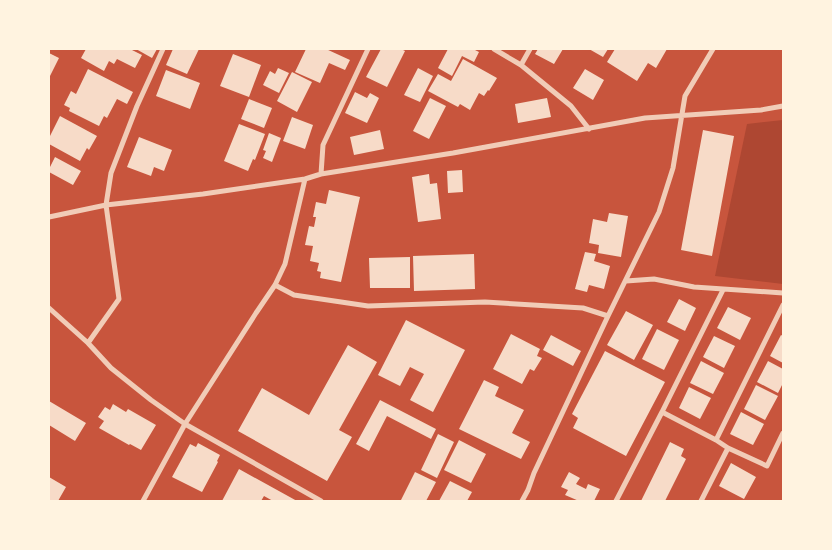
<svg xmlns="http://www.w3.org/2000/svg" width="832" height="550" font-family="Figtree,sans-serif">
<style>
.green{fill:#ae4732}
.building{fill:#f7dbc8}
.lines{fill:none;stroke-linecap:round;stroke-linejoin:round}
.minor{stroke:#f1ccb7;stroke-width:5}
</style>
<rect width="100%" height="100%" fill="#c8553d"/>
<path class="green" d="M783,120V284L715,276L747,124Z"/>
<path class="building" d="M86,49H130L142,55L135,68L117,59L114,64L109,61L104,71L81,58Z
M136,49H157L152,58Z
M173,49H199L187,74L166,65Z
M306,49H326L350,60L345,70L329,63L320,83L295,72Z
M381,49H401L405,51L387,87L366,77Z
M448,49H473L479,52L474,62L462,56L452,76L438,68Z
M538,49H563L554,64L535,54Z
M589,49H608L603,57Z
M615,49H667L656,68L648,63L637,81L607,62Z
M49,53L59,58L49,78Z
M233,54L261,65L249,97L220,86Z
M463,59L497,78L489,91L488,90L484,96L479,93L470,110L460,104L458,107L428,91L438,74L451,81Z
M278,68L289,73L279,93L263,85L270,71L275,74Z
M418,68L433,76L420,102L404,95Z
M88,69L133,92L127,104L117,99L107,118L104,116L99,126L69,111L70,108L64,105L71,91L76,94Z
M585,69L604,80L593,100L573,88Z
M166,70L200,83L190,109L156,96Z
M292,72L312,82L297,112L277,101Z
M355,92L367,98L370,93L379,98L367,123L345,113Z
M430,98L446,106L429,139L413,131Z
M547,98L551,117L518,123L515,104Z
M249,99L272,108L264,128L241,119Z
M60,116L97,136L89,150L87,148L80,161L49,144V138Z
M292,117L313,125L305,149L283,141Z
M239,124L265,134L255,160L253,159L248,171L224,161Z
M380,130L384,149L354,155L350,137Z
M703,130L734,136L712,256L681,250Z
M269,133L281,138L272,162L263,158L266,151L263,150Z
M139,137L172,150L164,171L154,167L151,176L127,167Z
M55,157L81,171L73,185L49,172V169Z
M462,170L463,192L448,193L447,171Z
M429,174L430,184L437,183L441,219L418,222L412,177Z
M329,190L360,197L341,282L320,278L321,272L317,271L319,263L310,261L313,246L305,245L309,226L314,227L316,217H313L316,202L326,204Z
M609,213L628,216L621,257L598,253L599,245L589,243L593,219L607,222Z
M585,252L596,254L594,261L610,266L604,289L589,285L587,292L575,289Z
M474,254L475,289L414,291L413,256Z
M410,257V288H370L369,258Z
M679,299L696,308L685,331L667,322Z
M728,307L751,318L740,340L717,328Z
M626,311L653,325L634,360L607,345Z
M406,320L465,350L433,412L410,400L424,374L410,367L400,386L378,375Z
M657,329L679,340L664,370L642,359Z
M511,334L540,349L537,356L542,358L534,371L530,369L522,384L493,369Z
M551,335L581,351L573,366L543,350Z
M781,335L783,336V363L770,356Z
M714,336L735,346L724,368L703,357Z
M348,345L377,362L339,430L352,437L327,481L238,431L262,388L309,415Z
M605,351L665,382L626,456L573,428L578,418L572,414Z
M701,361L724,373L713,394L690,383Z
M768,361L783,369V383L778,393L757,382Z
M484,380L499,387L495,396L524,410L512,433L530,442L521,459L459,429Z
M756,385L778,396L765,420L744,409Z
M689,387L711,398L700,419L679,408Z
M380,400L436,429L431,439L387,416L369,451L356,444Z
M49,401L86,423L75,441L49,425Z
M113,404L126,412L128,409L156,425L141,450L130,444L129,445L99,428L104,421L98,417L105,407L110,410Z
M741,412L764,424L753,445L730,434Z
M438,434L454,442L437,478L421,470Z
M459,440L486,454L471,483L444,470Z
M670,442L684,449L681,456L686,459L665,501H641Z
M198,443L220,455L217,461L218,462L202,492L172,477L190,444L196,447Z
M731,463L756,477L744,499L719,486Z
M239,469L297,501H273L264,496L261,501H222Z
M415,472L436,482L426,501H403L401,500Z
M569,472L580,478L576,484L586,489L588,484L600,489L594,501H579L565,495L568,490L561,487Z
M49,477L66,487L58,501H49Z
M450,481L472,492L467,501H439Z"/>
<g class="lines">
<path class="minor" d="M494,49L521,65L571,106L589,129
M521,65L530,49
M321,174L323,145L368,49
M49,217L106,205L203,194L305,179L321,174L453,153L645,118L761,110L783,106
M626,281L654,279L694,287L783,293
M275,285L294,295L368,306L485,302L583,308L608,316
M723,290L662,412L716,440L728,448L767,466L783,433
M49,308L88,343L119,299L106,205L111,173L137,106L163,49
M88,343L111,368L151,400L185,424L321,501
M716,440L783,305
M143,501L185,424L256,313L275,285L285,264L305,179
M522,501L528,490L534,473L608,316L659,212L673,168L685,96L713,49
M616,501L662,412
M701,501L728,448"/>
</g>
<rect width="832" height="550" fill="none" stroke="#fff3e0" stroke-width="100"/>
</svg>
